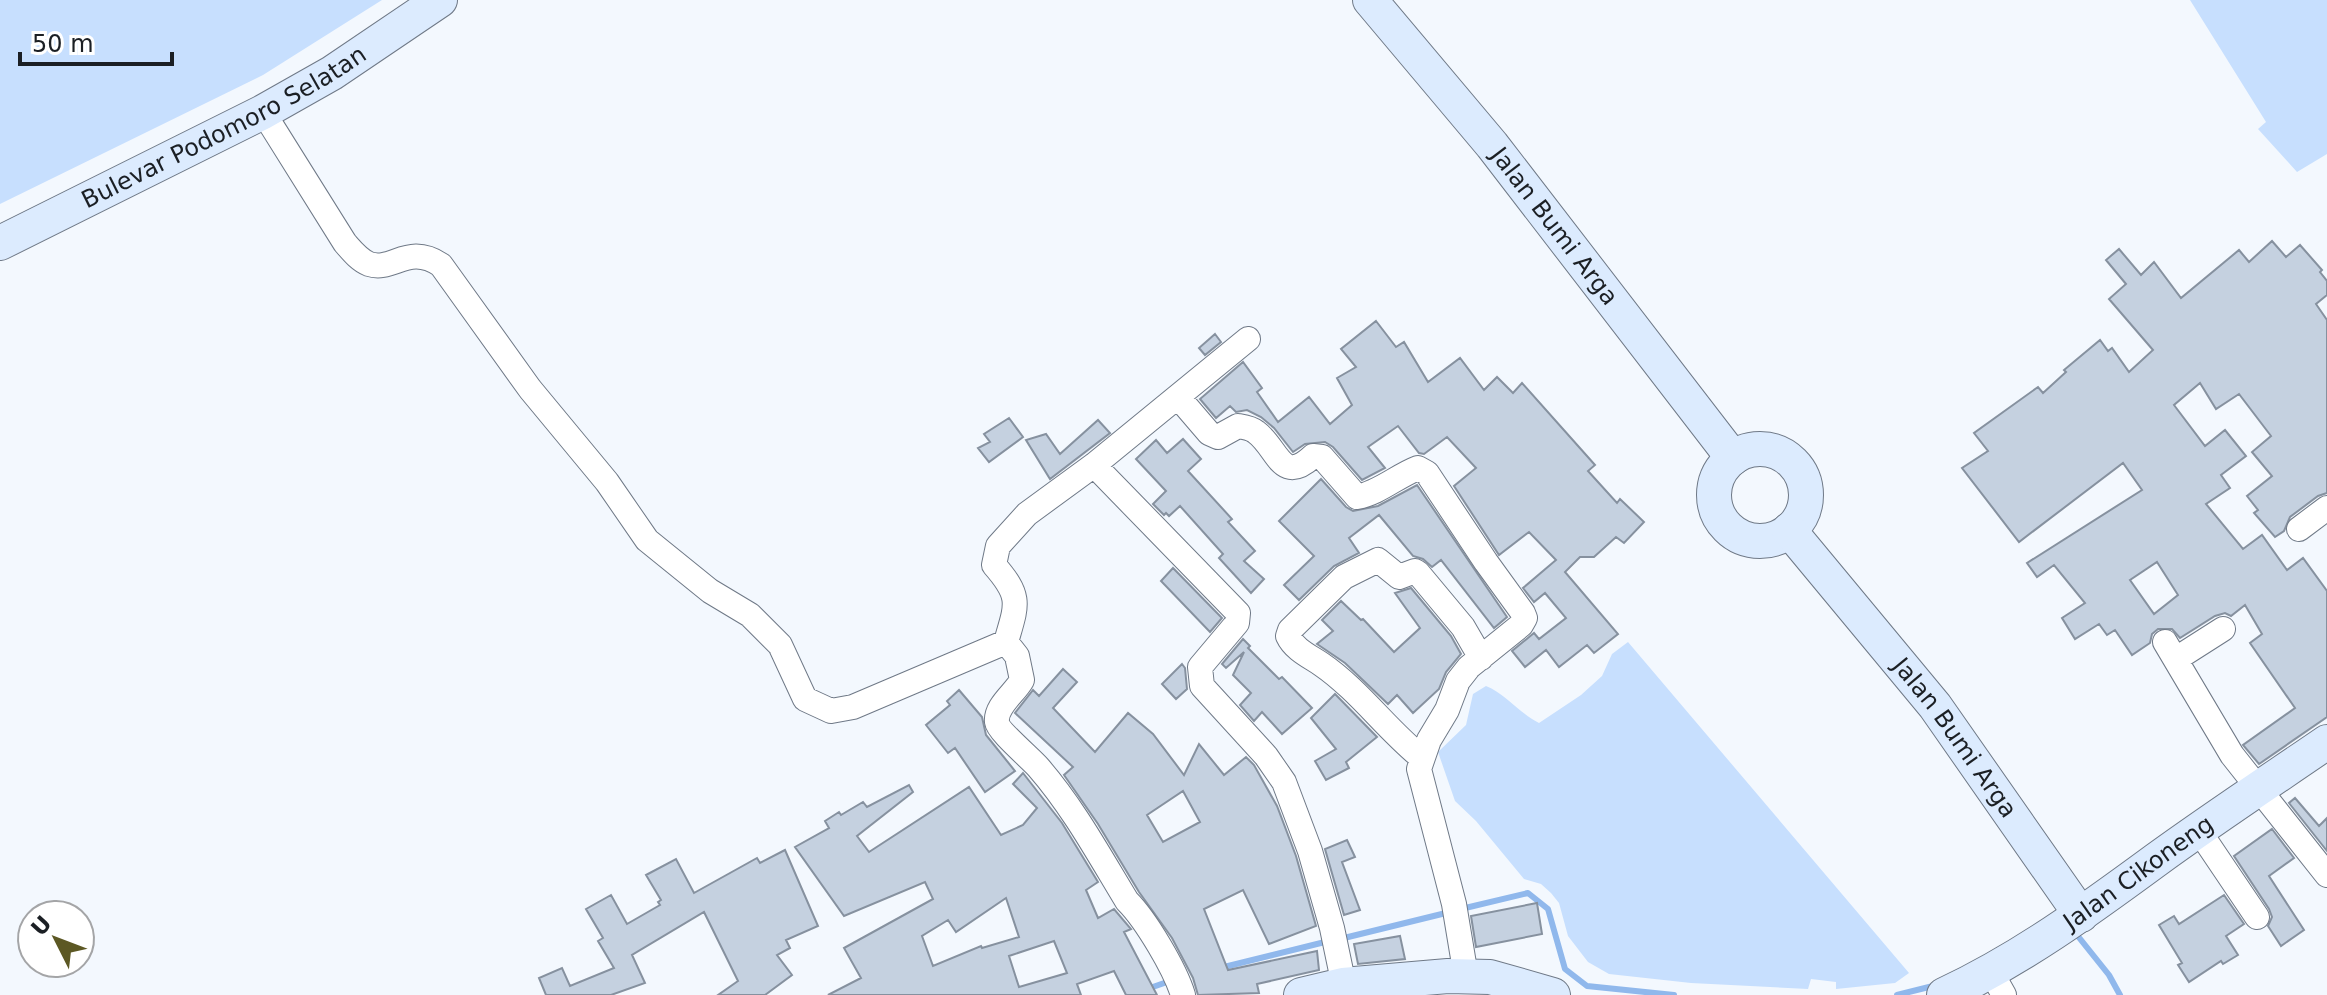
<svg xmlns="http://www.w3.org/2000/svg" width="2327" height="995" font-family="'DejaVu Sans',sans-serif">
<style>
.green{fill:#c7dffe}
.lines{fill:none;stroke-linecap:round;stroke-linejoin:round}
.stream{stroke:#90b8ec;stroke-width:6}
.building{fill:#c5d1e0;stroke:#86919f;stroke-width:2;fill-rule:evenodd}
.street-casing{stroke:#6f7987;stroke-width:26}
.secondary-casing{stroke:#6f7987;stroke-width:36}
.street{stroke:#fff;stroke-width:24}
.secondary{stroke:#dcebfe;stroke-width:34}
.labels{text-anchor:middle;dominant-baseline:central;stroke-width:7;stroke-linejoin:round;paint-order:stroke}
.street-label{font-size:24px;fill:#1b1f24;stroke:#fff}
</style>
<rect width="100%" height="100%" fill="#f3f8fe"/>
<path class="green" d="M0,0H382L263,75L0,204Z
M2190,0H2327V154L2297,172L2258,129L2266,122Z
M1628,642L1909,973L1895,983L1836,989V982L1811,979L1808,989L1691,983L1609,974L1588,962L1568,936L1559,903L1551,893L1541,884L1524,879L1476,821L1455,801L1438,752L1466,725L1473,694L1486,686C1506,694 1519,713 1539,723L1581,695L1602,676L1612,654Z"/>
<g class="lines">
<path class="stream" d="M1461,909L1528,893L1548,909L1565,969L1587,986L1674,995
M2077,935L2109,975L2120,995
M1340,939L1450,912
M1220,968L1329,941
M1147,989L1170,981
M1897,995L1937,985"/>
</g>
<path class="building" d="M2272,241L2286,257L2300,245L2322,270L2320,272L2327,281V295L2316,304L2327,320V493L2318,496L2290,517L2284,531L2275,537L2254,513L2258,510L2247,496L2272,476L2252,452L2271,436L2239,394L2216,409L2200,383L2174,405L2205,446L2225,430L2246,456L2221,475L2230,488L2206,504L2243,549L2262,535L2287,570L2303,558L2327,591V717L2259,764L2243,745L2295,708L2250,643L2262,634L2245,605L2231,616L2225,613L2215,616L2180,638L2172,629H2158L2152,634L2150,643L2132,655L2115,630L2107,635L2099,624L2075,639L2062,618L2085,603L2054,565L2037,577L2027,563L2142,490L2123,463L2019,542L1962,468L1988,451L1974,433L2038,387L2043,393L2066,372L2064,370L2100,340L2108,351L2112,348L2129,372L2153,350L2109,299L2126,284L2106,260L2119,249L2141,275L2154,262L2181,298L2239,250L2249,262ZM2157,562L2178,595L2154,614L2130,580Z
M1376,321L1396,347L1404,342L1428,382L1460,358L1484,390L1497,377L1513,393L1522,383L1595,465L1588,471L1617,503L1620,499L1644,522L1624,543L1616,537L1594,557H1580L1565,572L1618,634L1594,653L1587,645L1559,667L1546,650L1525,667L1512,651L1534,633L1539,639L1566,618L1545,593L1534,602L1523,588L1556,560L1529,532L1499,555L1454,486L1476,468L1447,437L1424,454L1419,453L1398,426L1368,447L1385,468L1362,480L1333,447L1325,442L1305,444L1293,452L1274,428L1261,417L1247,410L1236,412L1230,406L1216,418L1200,399L1243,362L1262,388L1257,392L1278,422L1309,397L1330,424L1352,405L1337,378L1356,367L1341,349Z
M1215,334L1221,342L1205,355L1199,348Z
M1009,418L1023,437L989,462L978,448L990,442L984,434Z
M1098,420L1110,433L1050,479L1026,440L1046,434L1060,454Z
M1183,439L1201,459L1188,471L1232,519L1228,522L1255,551L1244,561L1264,579L1251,593L1219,558L1223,554L1180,506L1169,516L1166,513L1164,515L1153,504L1166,491L1136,459L1156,440L1167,453Z
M1321,479L1346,507L1353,511L1378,506L1417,485L1507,617L1494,628L1441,560L1432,567L1423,559L1413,556L1379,515L1349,538L1359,553L1334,566L1299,600L1284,585L1314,556L1279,521Z
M1173,568L1222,618L1210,632L1161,581Z
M1411,588L1451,636L1461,654L1446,672L1439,689L1413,713L1397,695L1388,704L1345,663L1317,644L1333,631L1322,620L1341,601L1361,620L1363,619L1394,652L1420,628L1395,593Z
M1243,639L1250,646L1248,648L1279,679L1282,677L1312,708L1282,734L1262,712L1254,721L1240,705L1251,693L1233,675L1244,652L1226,668L1222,664Z
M1182,664L1185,668L1187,689L1176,699L1162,684Z
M1063,669L1077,682L1053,708L1095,752L1128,713L1153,734L1184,775L1199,744L1224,775L1246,757L1254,765L1277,806L1296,856L1316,926L1269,944L1243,890L1204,909L1228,970L1317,951L1319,970L1257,984L1259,993L1198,995L1193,978L1172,938L1139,892L1098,824L1064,775L1073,767L1015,713L1033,690L1039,696ZM1183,791L1200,822L1163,842L1147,815Z
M959,690L982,717L986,735L1015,771L985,792L955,748L948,753L926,725L950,705L947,701Z
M1335,694L1377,737L1346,762L1349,768L1326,780L1315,761L1336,749L1311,718Z
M1023,773L1062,823L1098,882L1086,890L1098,918L1114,909L1131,929L1124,932L1157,995H1126L1114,971L1077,984L1081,995H828L861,978L844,948L933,899L925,882L844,916L795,847L829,828L825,821L839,812L841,815L863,802L867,807L909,785L913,792L857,836L869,852L969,787L1001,835L1023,825L1037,808L1013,784ZM1006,898L1019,937L982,948L981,946L933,966L922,936L948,920L956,932ZM1054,941L1067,973L1019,987L1009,956Z
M2295,798L2319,826L2327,818V851L2289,803Z
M2272,829L2294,858L2269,876L2304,930L2281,946L2268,926L2272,917L2269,909L2234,856Z
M1347,840L1355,857L1342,862L1360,910L1344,915L1325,849Z
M785,850L818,926L786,940L790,948L777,955L792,975L765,995H718L738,981L704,912L632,955L645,983L611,995H546L539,978L562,968L570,986L614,968L598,941L603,938L586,909L611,895L627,924L660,905L658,902L661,900L646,875L676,859L694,893L757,858L760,863Z
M2224,895L2244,924L2226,936L2238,955L2223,964L2221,961L2189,982L2178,965L2182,963L2159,925L2174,916L2179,924Z
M1537,903L1542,934L1476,947L1471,916Z
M1400,936L1405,959L1358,964L1354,944Z"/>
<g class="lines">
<defs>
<path id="street" d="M263,112L345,243C352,251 359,260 369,264C393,272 408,243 441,265L530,389L607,482L647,540L710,591L750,615L780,645L805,699L831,711L853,707L1006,642C1017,604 1022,597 994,565L998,546L1027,514L1094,465L1248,339
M1179,398L1209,433L1218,437L1238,426C1244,427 1251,428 1256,432C1278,448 1281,486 1313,456L1322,457L1357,497C1379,493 1397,476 1418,468L1427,473L1486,562L1523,613L1525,618L1521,625L1469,667L1458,681L1447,710L1429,740L1419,769L1454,904L1466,976
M1094,465L1238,613L1237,623L1200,667L1202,686L1266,756L1284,782L1310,851L1332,928L1346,995
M2299,529L2327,508
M1006,642L1017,656L1022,680C1015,693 995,706 997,722C998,731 1030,758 1038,767C1073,807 1099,855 1127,901C1146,920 1175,969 1183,995
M2165,642L2232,755L2327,875
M2176,659L2223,629
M1422,758C1386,729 1359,690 1321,664C1309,656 1294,649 1288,636L1290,630L1344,577L1378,560L1399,577L1415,571L1418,573L1463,627L1481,658
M2199,831L2257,917
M1991,972L2004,995"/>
<g id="secondary">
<path id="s1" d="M1370,0L1492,145L1733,458"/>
<path id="s2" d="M0,243L263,112L332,73L440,0"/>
<circle cx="1760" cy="495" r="46"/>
<path id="s3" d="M1789,530L1935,706L2081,915"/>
<path d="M1301,995L1343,985L1448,976L1490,977L1553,995"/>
<path id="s4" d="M1944,995C2021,959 2088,910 2156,860C2211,820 2270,781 2327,742"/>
</g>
</defs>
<use href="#street" class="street-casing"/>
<use href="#secondary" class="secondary-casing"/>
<use href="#street" class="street"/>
<use href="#secondary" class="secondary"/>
</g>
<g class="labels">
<g class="street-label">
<text stroke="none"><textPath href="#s2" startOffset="252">Bulevar Podomoro Selatan</textPath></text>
<text stroke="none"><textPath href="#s1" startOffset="292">Jalan Bumi Arga</textPath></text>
<text stroke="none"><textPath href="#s3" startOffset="266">Jalan Bumi Arga</textPath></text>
<text stroke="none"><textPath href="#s4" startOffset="230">Jalan Cikoneng</textPath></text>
</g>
</g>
<g transform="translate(56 939) rotate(312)"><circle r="38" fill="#ffffff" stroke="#a4a5a7" stroke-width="2"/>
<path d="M0-6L14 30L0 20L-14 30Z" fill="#5c5824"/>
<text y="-12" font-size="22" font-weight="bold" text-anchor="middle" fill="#1b1f24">U</text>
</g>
<path d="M20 52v12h152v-12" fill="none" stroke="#1b1f24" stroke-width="4"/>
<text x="32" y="52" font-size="24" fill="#1b1f24" stroke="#ffffff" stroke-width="6" paint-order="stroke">50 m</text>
</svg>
